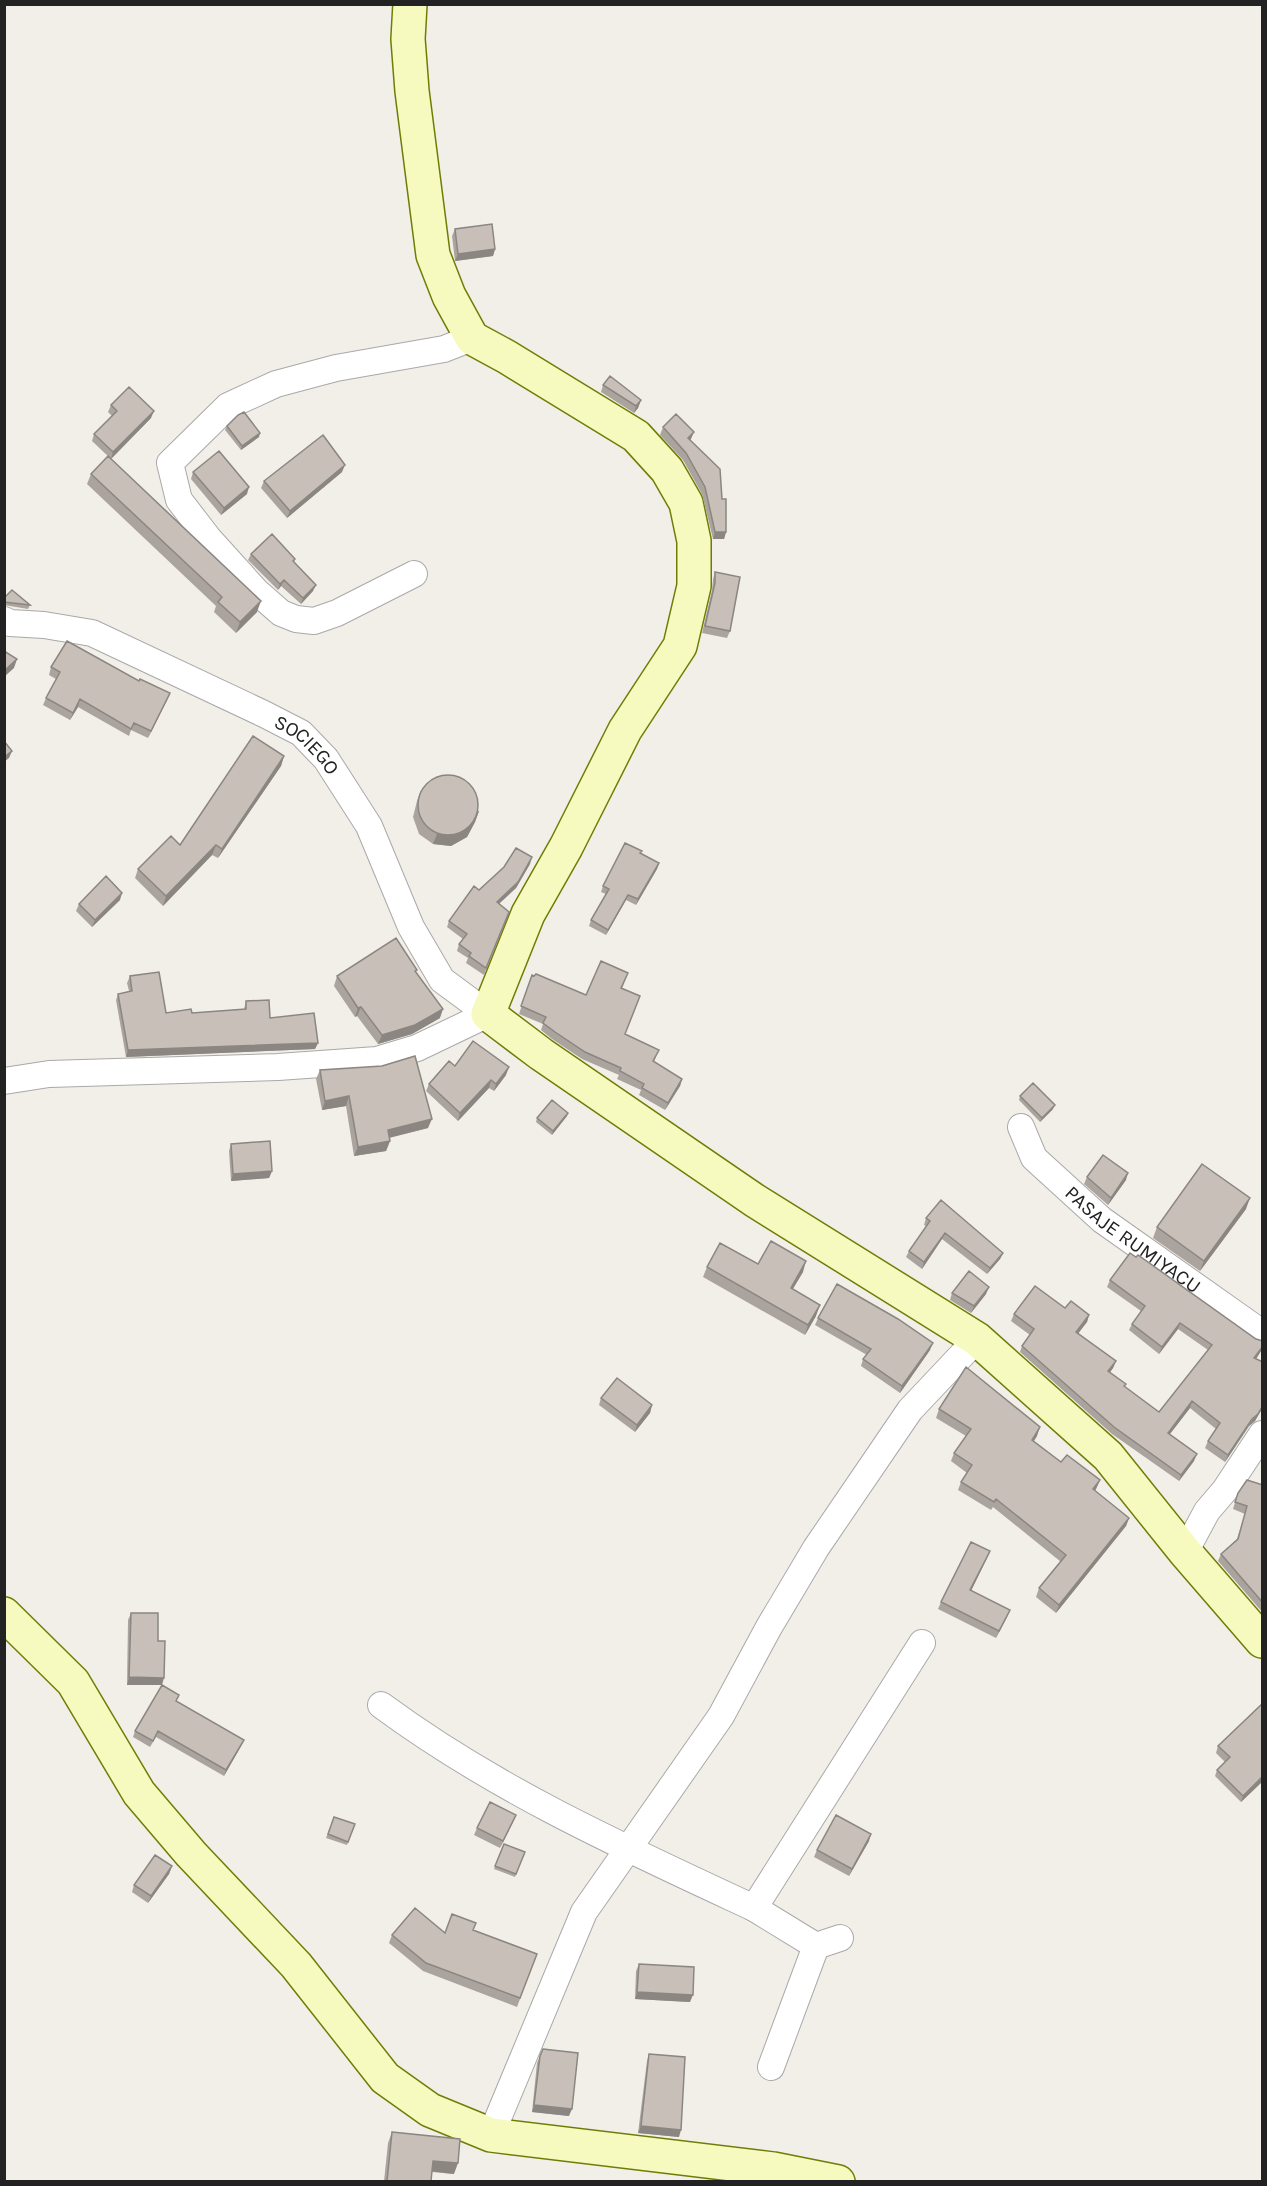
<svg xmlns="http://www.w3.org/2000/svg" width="1267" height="2186" font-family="Karla,sans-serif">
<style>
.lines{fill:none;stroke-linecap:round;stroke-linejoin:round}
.street-casing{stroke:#a9a9a9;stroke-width:28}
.secondary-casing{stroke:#707d05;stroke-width:36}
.street{stroke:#fff;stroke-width:26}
.secondary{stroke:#f7fabf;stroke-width:33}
.wall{fill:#aba49e}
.shaded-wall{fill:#8b8681}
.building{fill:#c7bfb8;stroke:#8b8681;stroke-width:1.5}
.labels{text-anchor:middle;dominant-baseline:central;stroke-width:5;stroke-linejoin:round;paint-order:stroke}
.street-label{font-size:20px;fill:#222;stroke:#fff}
</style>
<rect width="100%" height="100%" fill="#f2efe9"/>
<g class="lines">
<defs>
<g id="street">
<path d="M414,574L337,613L314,621L296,619L281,613L256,591L209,539L179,500L170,463L228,406L276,384L336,368L444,349L472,338"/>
<path id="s1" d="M4,620L10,623L44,625L92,633L264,714L301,733L326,759L369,826L411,927L442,980L488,1014L417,1048L377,1060L278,1067L49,1074L4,1081"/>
<path id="s2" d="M1021,1127L1034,1158L1102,1220L1262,1333"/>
<path d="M1185,1552L1207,1511L1225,1490L1262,1434"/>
<path d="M381,1705C496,1790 625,1848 754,1908L922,1643"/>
<path d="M754,1908L816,1946L840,1938"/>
<path d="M771,2067L816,1946"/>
<path d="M491,2135L584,1912L721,1716L769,1627L816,1548L910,1410L977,1339"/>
</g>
<path id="secondary" d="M410,4L408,39L412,91L433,255L449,296L472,338L507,357L636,436L667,470L686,503L694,541V586L680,646L625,730L566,847L528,914L488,1014L541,1054L754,1200L977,1339L1108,1456L1185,1552L1262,1641
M4,1614L73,1682L139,1793L191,1854L296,1965L385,2078L430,2110L491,2135L773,2169L838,2182"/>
</defs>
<use href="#street" class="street-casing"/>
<use href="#secondary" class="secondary-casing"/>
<use href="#street" class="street"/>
<use href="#secondary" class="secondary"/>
</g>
<path class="wall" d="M455,229L495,249L493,256L455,261L452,236Z
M610,376L641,400L638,408L634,413L601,392L603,385Z
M111,405L151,418L111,459L92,441L94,434L112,416L108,412Z
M227,426L259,437L241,450L225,430Z
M663,427L691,439L690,440L722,499L726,532L724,539H713L702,494L683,460L660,435Z
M193,472L247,494L221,515L191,479Z
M342,472L287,518L261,488L264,481Z
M91,474L257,612L236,633L214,612L216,606L87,484Z
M251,554L295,559L294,563L313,591L301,604L281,586L278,590L248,560Z
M715,572L730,631L727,638L702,633L712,590L713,579Z
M4,598L30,605L28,609L4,605Z
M51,667L167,700L148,738L131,730L129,736L78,707L70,720L43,705L46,698L56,679L49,675Z
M284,756L281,766L218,858L212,855L163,906L135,878L138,869L180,845Z
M421,790L479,811L475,822L467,837L451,846L433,844L419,834L413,817L417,801Z
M640,853L659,863L657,869L636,905L626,900L606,935L589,926L591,920L606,894L601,892L603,886Z
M530,864L516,888L499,904L509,912L484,975L466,963L468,958L457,951L459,944L463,939L447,927L449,921L479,890Z
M120,900L92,927L76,911L79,904Z
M417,970L416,972L440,1018L412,1034L378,1044L357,1016L355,1017L334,986L337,976Z
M628,973L622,989L625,1034L656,1057L654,1062L682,1079L680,1086L665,1110L639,1095L641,1090L617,1079L619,1075L582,1059L552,1039L541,1030L543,1024L519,1014L532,975L586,995Z
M130,976L166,1013H192L244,1009L246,1001L270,1018L318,1043L315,1049L126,1057L116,1000L118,994L129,991L127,983Z
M455,1066L506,1075L494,1091L489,1088L458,1121L426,1091L429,1084Z
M320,1070L428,1128L389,1138L390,1141L386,1151L354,1156L346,1106L322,1110L316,1079Z
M1020,1096L1053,1109L1040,1122L1019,1100Z
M567,1116L552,1135L536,1122L537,1118Z
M231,1144L272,1171L269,1178L231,1181L229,1151Z
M1087,1177L1126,1180L1108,1205L1084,1184Z
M1246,1209L1200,1271L1153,1238L1157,1227Z
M926,1218L1003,1253L1000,1259L987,1274L942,1239L922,1269L906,1257L909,1251L926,1226L924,1225Z
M758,1264L803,1272L792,1289L816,1316L805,1335L703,1277L707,1267Z
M1110,1280L1262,1349L1256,1359L1263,1362V1407L1255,1421L1249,1426L1225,1462L1205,1448L1208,1441L1216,1429L1190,1408L1170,1434L1194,1461L1179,1481L1112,1434L1020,1352L1022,1346L1030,1335L1011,1321L1014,1314L1065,1308L1089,1315L1087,1322L1078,1333L1116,1361L1113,1368L1110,1372L1125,1387L1159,1412L1208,1350L1178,1329L1159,1354L1129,1330L1132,1324L1141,1311L1107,1287Z
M952,1293L986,1294L971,1313L950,1300Z
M818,1318L930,1350L900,1393L861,1366L863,1359L867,1355L815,1325Z
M601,1398L652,1405L650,1413L635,1432L599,1405Z
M939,1409L1037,1436L1034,1441L1061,1462L1100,1480L1095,1491L1129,1518L1126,1526L1056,1613L1036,1597L1039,1588L1061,1562L993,1507L991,1510L958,1490L961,1482L967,1473L951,1461L954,1453L966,1436L936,1418Z
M1263,1485V1613L1218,1561L1221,1554L1237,1539L1245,1514L1233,1509L1238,1493Z
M987,1558L971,1591L1007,1617L996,1638L938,1609L941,1602Z
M131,1613L158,1641L162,1685H127L128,1620Z
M177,1702L241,1746L224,1776L156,1737L150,1747L133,1737L135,1731Z
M1263,1703V1781L1241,1802L1215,1776L1217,1770L1225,1762L1216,1753L1218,1746Z
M516,1815L500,1848L474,1835L477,1828Z
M334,1817L355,1824L347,1845L326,1838Z
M869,1841L849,1876L814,1857L817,1850Z
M504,1844L525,1852L515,1877L494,1869Z
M172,1866L169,1874L148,1903L132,1892L134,1885Z
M473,1930L537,1954L517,2007L423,1971L389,1943L392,1935L445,1933Z
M639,1964L690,2002L635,1999L636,1971Z
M543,2049L569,2116L532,2112L537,2063Z
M649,2054L679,2137L638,2133L647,2061Z
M392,2132L454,2174L432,2172L431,2181H384L388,2143Z"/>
<path class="shaded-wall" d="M495,249L493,256L455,261L458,254Z
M641,400L638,408L634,413L636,406Z
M154,411L151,418L111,459L113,452Z
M694,432L691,439L685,445L688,438Z
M260,433L259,437L241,450L242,446Z
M345,465L342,472L287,518L290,511Z
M249,487L247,494L221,515L224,508Z
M715,532H726L724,539H713Z
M284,580L281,586L278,590L280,584Z
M316,585L313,591L301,604L303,598Z
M261,601L257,612L236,633L240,622Z
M17,659L14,668L4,677V671Z
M170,693L167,700L148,738L151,731Z
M80,699L78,707L70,720L73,713Z
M12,751L9,758L4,762V757Z
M284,756L281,766L218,858L222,849Z
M479,811L475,822L467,837L451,846L433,844L437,834Z
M216,845L212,855L163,906L166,896Z
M532,857L530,864L516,888L494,908L497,902Z
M659,863L657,869L636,905L638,899Z
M122,893L120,900L92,927L95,920Z
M628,895L626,900L606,935L608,930Z
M361,1007L357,1016L355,1017L358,1008Z
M443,1009L440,1018L412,1034L378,1044L382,1035Z
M318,1043L315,1049L126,1057L128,1050Z
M509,1067L506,1075L494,1091L496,1084Z
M682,1079L680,1086L665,1110L668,1103Z
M491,1080L489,1088L458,1121L460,1113Z
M349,1096L346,1106L322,1110L325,1101Z
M1055,1105L1053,1109L1040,1122L1042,1118Z
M568,1113L567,1116L552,1135L553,1131Z
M432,1119L428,1128L384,1139L388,1130Z
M390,1141L386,1151L354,1156L358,1147Z
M272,1171L269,1178L231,1181L233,1174Z
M1128,1173L1126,1180L1108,1205L1111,1198Z
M1250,1198L1246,1209L1200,1271L1204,1261Z
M945,1233L942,1239L922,1269L924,1262Z
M1003,1253L1000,1259L987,1274L990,1268Z
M806,1261L803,1272L787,1299L791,1288Z
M989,1287L986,1294L971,1313L974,1306Z
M820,1305L816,1316L805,1335L808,1325Z
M1089,1315L1087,1322L1074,1339L1076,1332Z
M1180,1323L1178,1329L1159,1354L1162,1347Z
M933,1343L930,1350L900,1393L902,1386Z
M1263,1346V1348L1252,1365L1254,1358Z
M1116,1361L1113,1368L1106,1378L1108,1371Z
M1192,1401L1190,1408L1166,1439L1168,1433Z
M652,1405L650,1413L635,1432L637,1425Z
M1263,1405V1407L1255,1421L1249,1426L1225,1462L1228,1455Z
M1040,1427L1037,1436L1029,1448L1032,1440Z
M1197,1454L1194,1461L1179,1481L1181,1475Z
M1100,1480L1096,1489L1090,1497L1093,1489Z
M1129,1518L1126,1526L1056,1613L1059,1605Z
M990,1551L987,1558L968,1597L970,1590Z
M1010,1610L1007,1617L996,1638L999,1631Z
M129,1677L164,1678L162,1685H127Z
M244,1740L241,1746L224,1776L226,1770Z
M1263,1776V1781L1241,1802L1243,1796Z
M516,1815L513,1822L500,1848L503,1841Z
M871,1834L869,1841L849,1876L852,1869Z
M172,1866L169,1874L148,1903L151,1896Z
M637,1992L693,1995L690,2002L635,1999Z
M534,2105L572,2109L569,2116L532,2112Z
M641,2126L681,2130L679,2137L638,2133Z
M433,2161L458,2163L454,2174L429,2171Z"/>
<path class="building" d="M492,224L495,249L458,254L455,229Z
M610,376L641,400L636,406L603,385Z
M129,387L154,411L113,452L94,434L117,411L111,405Z
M244,412L260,433L242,446L227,426L238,415Z
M676,414L694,432L688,438L720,469L722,499H726V532H715L705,487L686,453L663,427Z
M323,435L345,465L290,511L264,481Z
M219,451L249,487L224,508L193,472Z
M108,456L261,601L240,622L218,602L222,597L91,474Z
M272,534L295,559L293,561L316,585L303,598L284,580L280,584L251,554Z
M715,572L740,577L730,631L705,626L715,583Z
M12,590L30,605L4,602V598Z
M67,641L139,681L140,679L170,693L151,731L134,723L131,729L80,699L73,713L46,698L60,672L51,667Z
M4,651L17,659L4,671Z
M253,736L284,756L222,849L216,845L166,896L138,869L171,836L180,845Z
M4,741L12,751L4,757Z
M418 805a30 30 0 1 1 60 0a30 30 0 1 1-60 0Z
M625,843L642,851L640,853L659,863L638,899L628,895L608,930L591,920L609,889L603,886Z
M516,848L532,857L518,882L497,902L509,912L486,968L469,956L471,953L459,944L467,934L449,921L474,886L479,890L504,867Z
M106,876L122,893L95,920L79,904Z
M396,938L417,970L415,971L443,1009L415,1025L382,1035L361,1007L358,1008L337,976Z
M601,961L628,973L621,988L640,996L625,1034L659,1050L653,1061L682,1079L668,1103L642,1088L644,1084L620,1071L621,1068L585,1052L555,1032L543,1023L546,1017L521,1006L532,975L534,976L536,974L586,995Z
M159,972L166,1013L191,1009L192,1013L246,1009V1001L269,1000L270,1018L314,1013L318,1043L128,1050L118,994L132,991L130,976Z
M473,1041L509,1067L496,1084L491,1080L460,1113L429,1084L449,1061L455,1066Z
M415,1056L432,1119L388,1130L390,1141L358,1147L349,1096L325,1101L320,1070L382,1066Z
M1033,1083L1055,1105L1042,1118L1020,1096Z
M552,1100L568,1113L553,1131L537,1118Z
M270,1141L272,1171L233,1174L231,1144Z
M1103,1155L1128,1173L1111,1198L1087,1177Z
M1202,1164L1250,1198L1204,1261L1157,1227Z
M941,1200L1003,1253L990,1268L945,1233L924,1262L909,1251L930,1221L926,1218Z
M771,1241L806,1261L791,1288L820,1305L808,1325L707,1267L720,1243L758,1264Z
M1130,1253L1136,1257L1138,1255L1256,1339L1263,1341V1346L1254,1358L1263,1362V1405L1258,1414L1252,1419L1228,1455L1208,1441L1220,1423L1192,1401L1168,1433L1197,1454L1181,1475L1114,1427L1022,1346L1034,1329L1014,1314L1035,1286L1065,1308L1071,1301L1089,1315L1076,1332L1116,1361L1108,1371L1126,1384L1124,1386L1159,1412L1212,1345L1180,1323L1162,1347L1132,1324L1145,1306L1110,1280Z
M969,1271L989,1287L974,1306L952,1293Z
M837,1284L898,1319L933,1343L902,1386L863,1359L871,1349L818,1318Z
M966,1367L1040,1427L1032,1440L1061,1462L1067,1455L1100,1480L1093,1489L1129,1518L1059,1605L1039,1588L1066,1555L996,1499L994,1502L961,1482L972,1465L954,1453L971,1429L939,1409Z
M617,1378L652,1405L637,1425L601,1398Z
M1247,1480L1263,1485V1603L1221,1554L1238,1539L1247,1506L1235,1502L1238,1493Z
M971,1542L990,1551L970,1590L1010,1610L999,1631L941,1602Z
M131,1613H158V1641H165L164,1678L129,1677Z
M162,1685L179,1695L176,1701L244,1740L226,1770L158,1731L153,1741L135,1731Z
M1263,1703V1776L1243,1796L1217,1770L1230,1757L1218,1746Z
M490,1802L516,1815L503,1841L477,1828Z
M836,1815L871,1834L852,1869L817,1850Z
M334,1817L355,1824L348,1842L328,1834Z
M504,1844L525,1852L516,1874L495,1866Z
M155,1855L172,1866L151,1896L134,1885Z
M415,1908L445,1933L452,1914L476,1923L473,1930L537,1954L520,1998L426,1963L392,1935Z
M639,1964L694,1967L693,1995L637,1992Z
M543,2049L578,2053L572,2109L534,2105L540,2056Z
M649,2054L685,2057L681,2130L641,2126Z
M392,2132L460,2139L458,2163L433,2161L431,2181H387Z"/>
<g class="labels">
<g class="street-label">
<text stroke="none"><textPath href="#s1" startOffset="333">SOCIEGO</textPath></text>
<text stroke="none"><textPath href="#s2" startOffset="162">PASAJE RUMIYACU</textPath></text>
</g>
</g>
<rect width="1267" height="2186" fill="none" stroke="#222222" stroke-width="12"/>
</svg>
